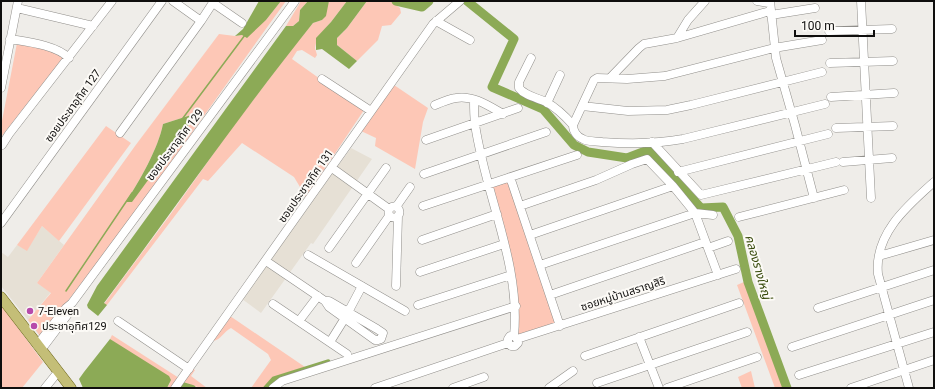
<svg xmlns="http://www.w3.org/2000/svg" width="935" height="389" font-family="Roboto,'Noto Sans Thai',sans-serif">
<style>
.built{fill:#e6e0d5}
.green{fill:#fdc7b6;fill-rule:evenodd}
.water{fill:#8caa56}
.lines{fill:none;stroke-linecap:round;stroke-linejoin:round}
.stream{stroke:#8caa56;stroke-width:1.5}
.canal{stroke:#8caa56;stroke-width:5.5}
.river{stroke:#8caa56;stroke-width:9}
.minor-casing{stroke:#918f8b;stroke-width:9}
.major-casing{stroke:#6b6417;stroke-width:11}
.minor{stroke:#fff;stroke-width:8}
.major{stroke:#c4be77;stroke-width:10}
.poi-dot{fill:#b64aab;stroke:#fcfaf6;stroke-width:1.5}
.labels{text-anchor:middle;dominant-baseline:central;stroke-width:4;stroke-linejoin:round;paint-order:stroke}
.street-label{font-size:11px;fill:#0f0e0d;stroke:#fcfaf6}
.poi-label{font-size:11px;fill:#0f0e0d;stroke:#fcfaf6;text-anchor:start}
.water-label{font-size:12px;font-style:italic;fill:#36490a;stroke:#fcfaf6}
</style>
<rect width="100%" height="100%" fill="#efede9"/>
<path class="built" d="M351,148L372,159L313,244L311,243L261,313L242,299Z
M42,226L64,245L37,283L51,292L28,320L1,286V252L8,257L17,245L27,250Z"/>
<path class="green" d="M281,1H286C205,113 127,228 40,336L28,320L51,293L37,283L135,146L219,34L235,36L242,35L266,20ZM191,115L193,119L126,202C140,180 158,149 163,124Z
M301,1H308L300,10L299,21L293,26H286Z
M329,1H347L331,22L317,38L315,48L317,55L315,58L302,50L297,51L292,59L364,110L306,197L294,177L242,143L208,181L203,179L107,305L104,304L170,215L231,129L295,45L313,23L322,20Z
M367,1H390L400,8L401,13L391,25L382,26L378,40L357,61L337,45V38L347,28Z
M17,43L60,53L63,58L1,137V126Z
M394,85L428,108L423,122L415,169L375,146L376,138L361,131Z
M106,126L131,143L59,241L42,226L27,251L17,245Z
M509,181L557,322L520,335L517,333L492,186Z
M744,282L783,388H775L737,285Z
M1,305L43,362L22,388H1Z
M230,316L305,367L274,377L263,388H251L271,360L268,354L231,328C224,331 221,340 213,341V338Z
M112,335L179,378L171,388H167L170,383L110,339Z
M193,369L195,370L191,376L207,388C198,388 192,385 183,382Z
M751,371L755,388H742L738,377Z"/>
<path class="water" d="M259,1H281L266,20L247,38L242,35L235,36L243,29Z
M308,1H329L326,16L322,20L313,23C240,114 174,210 104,303L107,305L98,316L88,308L87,305L97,286L286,26H293L299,21L300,10Z
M347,1H367L347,28L337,38V45L357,61L349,69L322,49L316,50V38L331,22Z
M191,115L193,119L132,202H126C140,180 158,149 163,124Z
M110,339L169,376L171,380L167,388H83L79,379L84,372Z"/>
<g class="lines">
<path class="stream" d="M183,118L245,35
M66,291L132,193"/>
<path class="canal" d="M183,385L193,388
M266,388L274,379L328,362"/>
<path class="river" d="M396,1L422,7L429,1
M467,1L514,39L492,87L543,109L574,145L588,152L627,158L648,150L701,208L723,207L738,236L748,282L787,388"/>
<defs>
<path id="minor" d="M173,1L201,21L214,1
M757,1L769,3
M770,1L776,58L795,125L814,198
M861,1L871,198
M213,3L242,23
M17,8L93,26
M771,15L815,8
M436,21L470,40
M829,31L892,29
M677,38L688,20L705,1
M10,39C28,42 56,45 69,58
M822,40L774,48L665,76L627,79L597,78L594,80L573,125C573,131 577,137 583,139C588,142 596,141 602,142C629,144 656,144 683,139L825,104
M531,58L519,82V88C525,96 538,98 546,102C557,108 565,116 573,125
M830,63L893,61
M610,78L639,48L644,44L677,38L770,11
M322,79L371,111
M1,88L18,1
M831,97L894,93
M474,100C474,108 474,116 475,124C485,195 521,263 514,336
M547,103L560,75
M435,105C442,102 449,99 456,98C473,95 489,106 503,114
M582,106L628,111L667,110L691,105L822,72
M836,128L893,126
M120,133L201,21
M426,140L518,108
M652,142L701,195L836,162
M2,145L9,134L112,1
M843,162L892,158
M332,168L389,209
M678,172L828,134
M424,174L546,132
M510,177L560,326
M423,206L577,155
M520,206L596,180L632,164L647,159L673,186L695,213L718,275
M388.5 212a5.5 5.5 0 1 1 11 0a5.5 5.5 0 1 1-11 0Z
M396,207L410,187
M739,217L844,190
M1,223L162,1
M530,235L673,186
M422,240L497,214
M329,248L386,168
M708,248L728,241
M308,255L405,311
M879,256L934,240
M266,261L325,301H329L377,329L383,333L381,339L378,340H375L329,307L325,301
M356,263L389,216
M540,265L695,213L713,215
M420,272L504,244
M396,286L398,216
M550,295L705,242
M273,304L347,354
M418,305L511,275
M818,308L934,270
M118,321L189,369
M299,321L318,296
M639,337L659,388
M517,339L736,269
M330,342L345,318L362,286
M37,345L66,308L72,303L295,1
M792,347L934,300
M41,350L71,310
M585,356L739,303
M799,375L934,332
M597,383L747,332
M45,388L58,372
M175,388L433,24L460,1
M273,388L282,381L516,306
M375,388L508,343L511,346H515L518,343L517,339L514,336H510L508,339V343
M453,388L484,377
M549,388L573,371
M667,388L757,357
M851,388L934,360
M909,388L878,274C874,234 907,206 934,182"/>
<path id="major" d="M1,297L71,388"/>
</defs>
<use href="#minor" class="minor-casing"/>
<use href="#major" class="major-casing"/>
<use href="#minor" class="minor"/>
<use href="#major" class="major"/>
</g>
<g class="poi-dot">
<circle cx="30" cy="311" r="4"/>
<circle cx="34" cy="326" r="4"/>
</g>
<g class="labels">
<g class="street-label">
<text transform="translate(73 106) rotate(-54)">ซอยประชาอุทิศ 127</text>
<text transform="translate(175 145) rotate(-53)">ซอยประชาอุทิศ 129</text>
<text transform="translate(306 186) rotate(-55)">ซอยประชาอุทิศ 131</text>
<text transform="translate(623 294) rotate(-18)">ซอยหมู่บ้านสราญสิริ</text>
</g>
<g class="poi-label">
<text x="38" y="311">7-Eleven</text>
<text x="42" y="326">ประชาอุทิศ129</text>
</g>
<g class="water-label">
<text transform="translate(758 267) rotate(74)">คลองรางใหญ่</text>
</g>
</g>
<rect width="935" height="389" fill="none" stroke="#0f0e0d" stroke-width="4"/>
<path d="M795 30v6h79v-6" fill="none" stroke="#0f0e0d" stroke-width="2"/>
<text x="801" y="30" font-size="12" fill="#0f0e0d" stroke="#fcfaf6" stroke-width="3" paint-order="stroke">100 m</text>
</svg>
